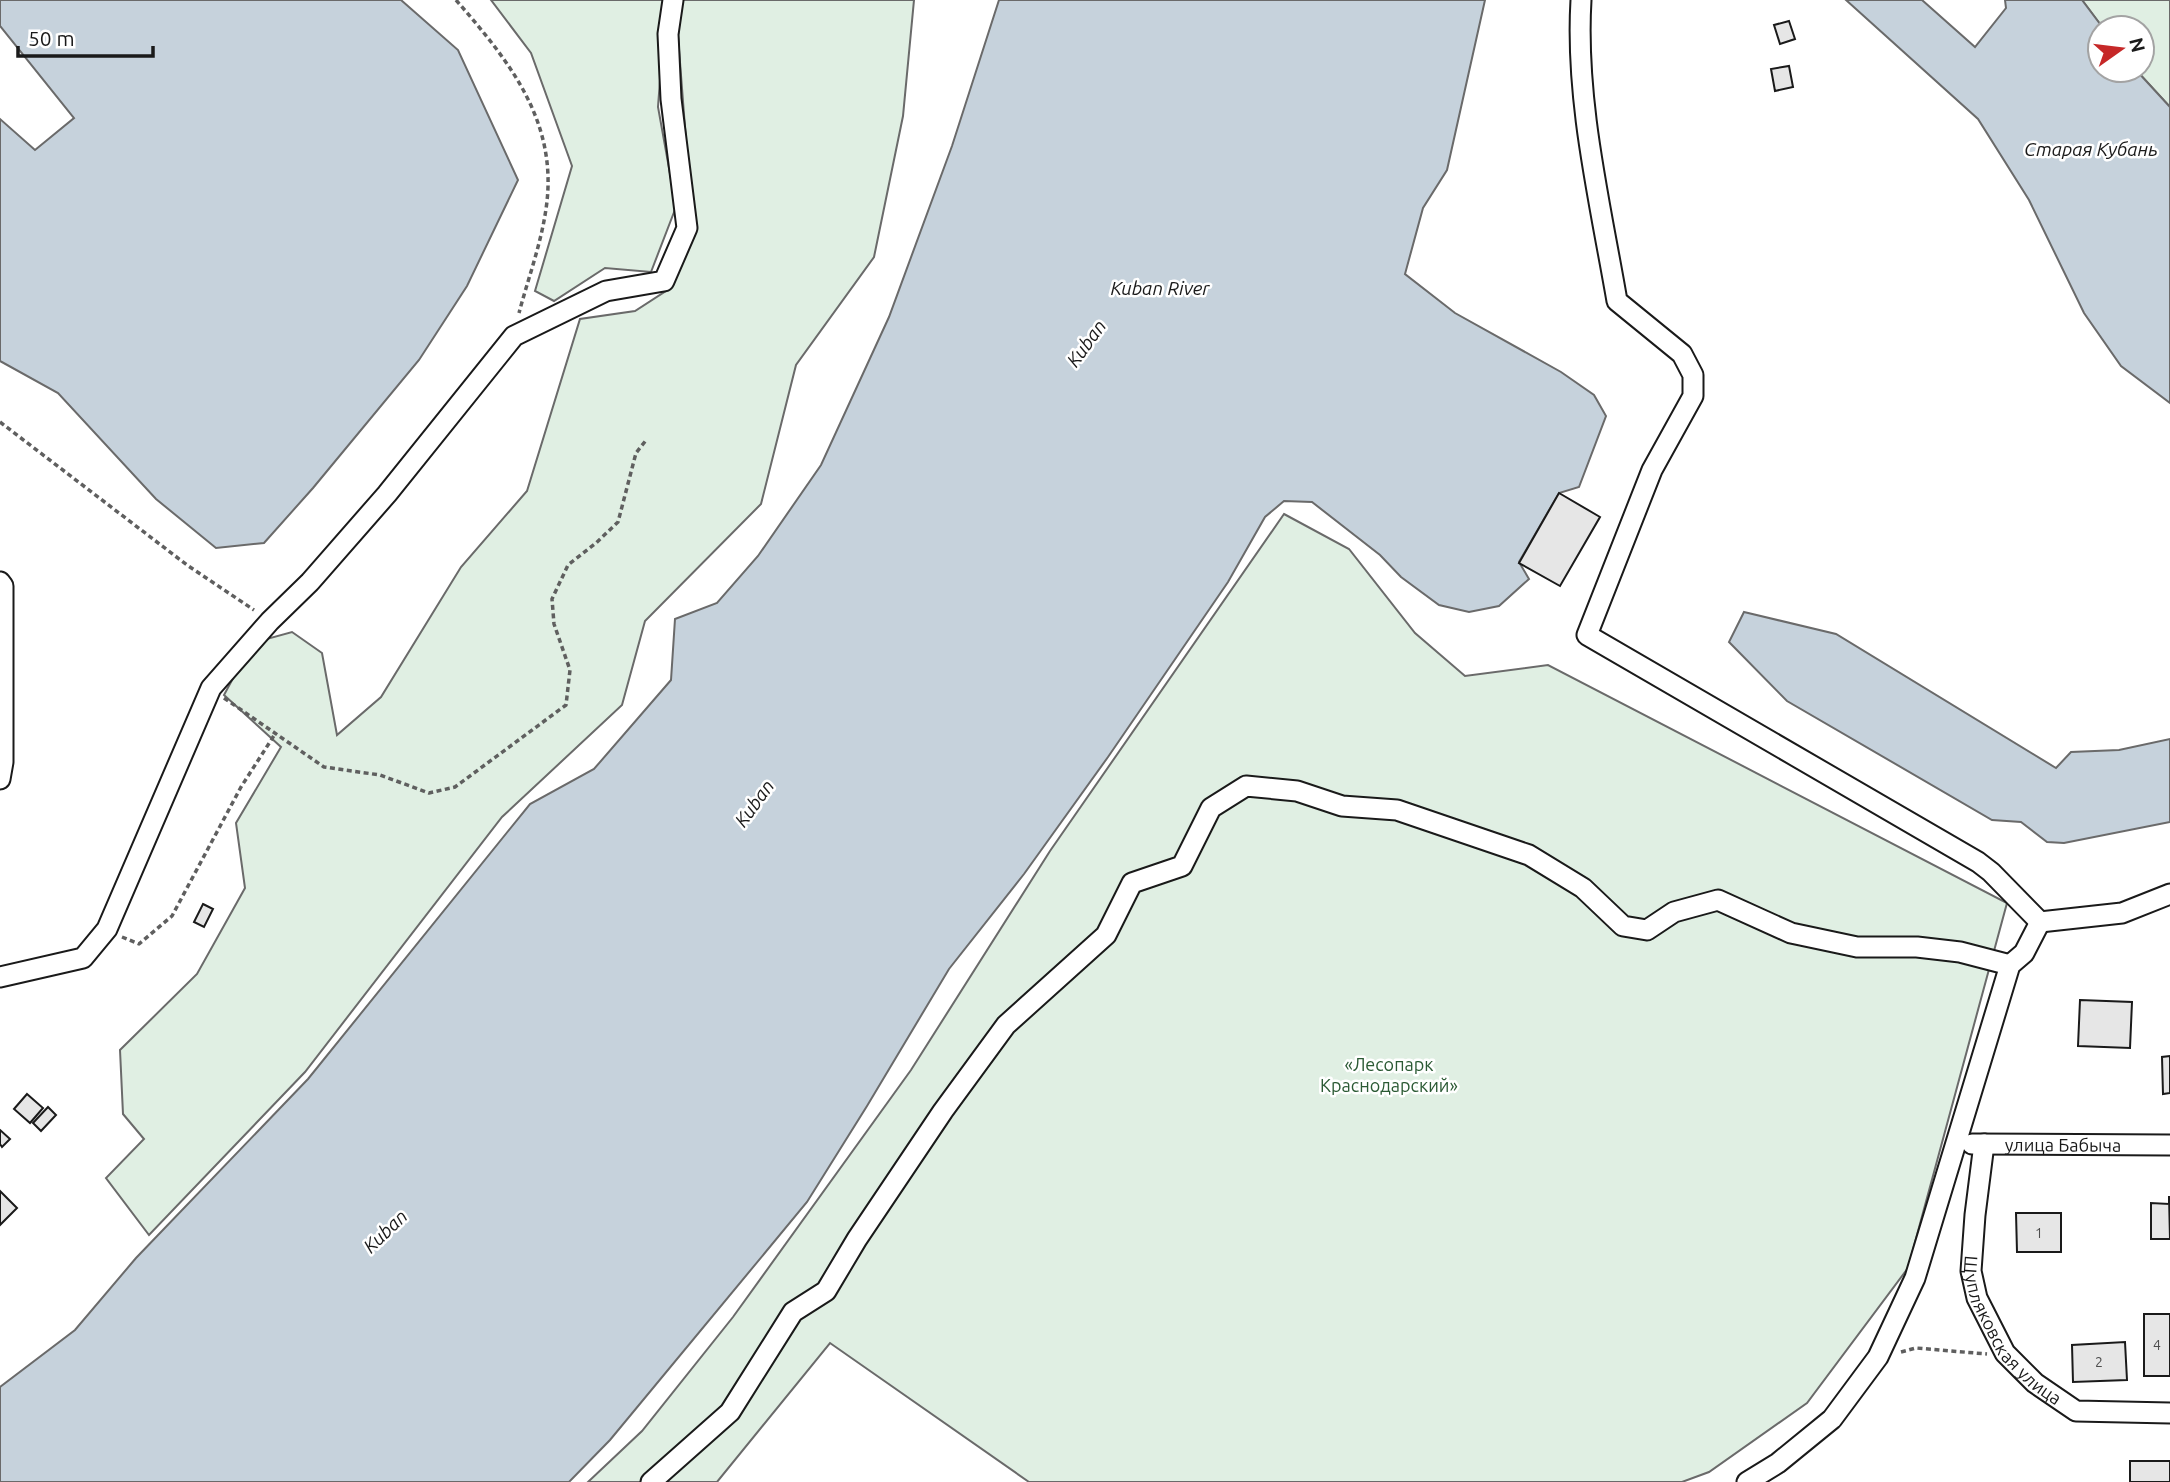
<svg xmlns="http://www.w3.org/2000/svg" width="2170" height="1482" font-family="Ubuntu,sans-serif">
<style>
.green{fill:#e0efe3;stroke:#6a6a6a;stroke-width:2}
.water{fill:#c6d2dc;stroke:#6a6a6a;stroke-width:2}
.building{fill:#e6e6e6;stroke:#1a1a1a;stroke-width:2}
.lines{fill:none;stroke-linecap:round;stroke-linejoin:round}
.minor-casing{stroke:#1a1a1a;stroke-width:23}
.path{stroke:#5f5f5f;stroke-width:3.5;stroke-dasharray:5 3.5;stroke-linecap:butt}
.minor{stroke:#fff;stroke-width:19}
.labels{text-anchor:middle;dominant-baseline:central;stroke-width:5;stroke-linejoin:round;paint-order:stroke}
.number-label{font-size:14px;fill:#4d4d4d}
.park-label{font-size:18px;fill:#2b5a34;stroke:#fff}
.street-label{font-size:18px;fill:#1a1a1a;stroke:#fff}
.water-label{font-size:19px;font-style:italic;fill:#1a1a1a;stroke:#fff}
</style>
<rect width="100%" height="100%" fill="#fff"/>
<path class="green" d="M491,0H666L658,107L676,207L651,272L605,268L554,301L535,291L572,166L531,53Z
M682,0H914L903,116L874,257L796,365L761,504L645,621L622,705L502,817L305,1072L149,1235L106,1178L144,1139L123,1114L120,1050L197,974L245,888L236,823L281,747L224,695L252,643L292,632L322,653L337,735L381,697L461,567L527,491L580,319L635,311L672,287L693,232L678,36Z
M2082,0H2170V107L2136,70H2142V28H2103Z
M1284,514L1349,549L1415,633L1465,676L1548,665L2007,903L1908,1268L1807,1403L1709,1472L1682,1482H1029L830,1343L717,1482H588L642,1431L733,1317L911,1070L1050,851Z"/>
<path class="water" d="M0,0H401L458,50L518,180L467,286L419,360L313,488L264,543L216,548L156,499L58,393L0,361V119L35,150L74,118L0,26Z
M999,0H1485L1447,170L1423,208L1405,274L1455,313L1561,372L1594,395L1606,416L1579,487L1559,493L1519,562L1529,579L1499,606L1469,612L1439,605L1401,577L1380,555L1312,502L1284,501L1265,517L1228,582L1108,757L1024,874L949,969L867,1106L807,1202L610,1440L569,1482H0V1387L75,1330L136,1258L308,1079L530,804L594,769L671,680L675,619L717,603L758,556L821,465L889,317L952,146Z
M1846,0H1922L1975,47L2006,8L2005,0H2082L2103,28H2100V70H2136L2170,107V403L2121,366L2084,313L2029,200L1978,119Z
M1744,612L1836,634L2056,768L2071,752L2119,750L2170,739V822L2064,843L2047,842L2021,822L1992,820L1787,701L1729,642Z"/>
<path class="building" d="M1789,21L1795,39L1780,44L1774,25Z
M1789,66L1793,87L1775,91L1771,69Z
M1559,493L1600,517L1560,586L1519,563Z
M203,904L213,909L204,927L194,922Z
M2080,1000L2132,1002L2130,1048L2078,1046Z
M2170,1056V1093L2163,1094L2162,1057Z
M27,1094L43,1108L30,1123L14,1109Z
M48,1107L56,1115L41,1131L33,1123Z
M0,1130L10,1139L2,1147L0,1144Z
M0,1191L17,1208L0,1225Z
M2169,1196L2170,1239H2151V1203L2169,1204Z
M2016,1213H2061V1252H2017Z
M2144,1314H2170V1376H2144Z
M2125,1342L2127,1380L2073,1382L2072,1345Z
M2130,1461H2170V1482H2130Z"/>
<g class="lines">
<defs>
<g id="minor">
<path d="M1581,0C1575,100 1600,202 1617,301L1682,354L1693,375V396L1652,470L1587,635L1978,862L1991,872L2040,922L2122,913L2170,894"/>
<path d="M0,582L3,586V762L0,779"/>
<path d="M0,977L83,958L107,929L211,688L270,621L310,582L387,494L514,336L606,291L664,281L687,228L671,99L668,34L673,0"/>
<path id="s1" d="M1972,1144L2170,1145"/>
<path id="s2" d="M1984,1144L1975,1215L1971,1271L1977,1298L2005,1353L2035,1383L2076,1411L2170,1413"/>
<path d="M651,1482L730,1412L793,1312L826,1291L857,1239L943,1111L1006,1025L1106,935L1132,883L1182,866L1211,808L1246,786L1297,791L1342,806L1397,810L1529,855L1583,888L1623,926L1647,930L1674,912L1718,900L1791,933L1857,947H1917L1960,952L2010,965"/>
<path d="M1747,1482L1778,1463L1832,1419L1878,1357L1915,1278L2010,965L2024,953L2040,922"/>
</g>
</defs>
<use href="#minor" class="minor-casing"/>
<path class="path" d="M456,0C509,61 559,122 546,209C541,244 528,279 519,313
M0,422L187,565L254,610
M224,698L324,767L380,775L429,793L455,787L566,705L570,670L554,624L552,599L568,565L596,543L618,522L636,453L647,439
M122,937L139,944L172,916L241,787L275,734
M1901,1352L1916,1348L1987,1354"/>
<use href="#minor" class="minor"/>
</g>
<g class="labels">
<g class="number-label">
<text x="2039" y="1233">1</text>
<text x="2157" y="1345">4</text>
<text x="2099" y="1362">2</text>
</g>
<g class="park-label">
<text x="1389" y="1064">«Лесопарк<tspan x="1389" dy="21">Краснодарский»</tspan></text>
</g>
<g class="street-label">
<text stroke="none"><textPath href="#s1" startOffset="91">улица Бабыча</textPath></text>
<text stroke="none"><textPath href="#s2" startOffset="201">Щупляковская улица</textPath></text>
</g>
<g class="water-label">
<text x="2091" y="149">Старая Кубань</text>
<text x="1160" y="288">Kuban River</text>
<text transform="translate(1086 343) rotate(-54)">Kuban</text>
<text transform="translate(754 803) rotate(-54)">Kuban</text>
<text transform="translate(385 1231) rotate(-44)">Kuban</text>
</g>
</g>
<g transform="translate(2121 49) rotate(76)"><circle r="33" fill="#ffffff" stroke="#a3a3a3" stroke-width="2"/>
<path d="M0-5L12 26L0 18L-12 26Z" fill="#c62828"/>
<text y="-10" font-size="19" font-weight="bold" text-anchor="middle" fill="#1a1a1a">N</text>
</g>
<path d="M18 46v10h135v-10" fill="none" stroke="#1a1a1a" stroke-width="3.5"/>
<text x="28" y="46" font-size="21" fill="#1a1a1a" stroke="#ffffff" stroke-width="5" paint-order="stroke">50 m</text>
</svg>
